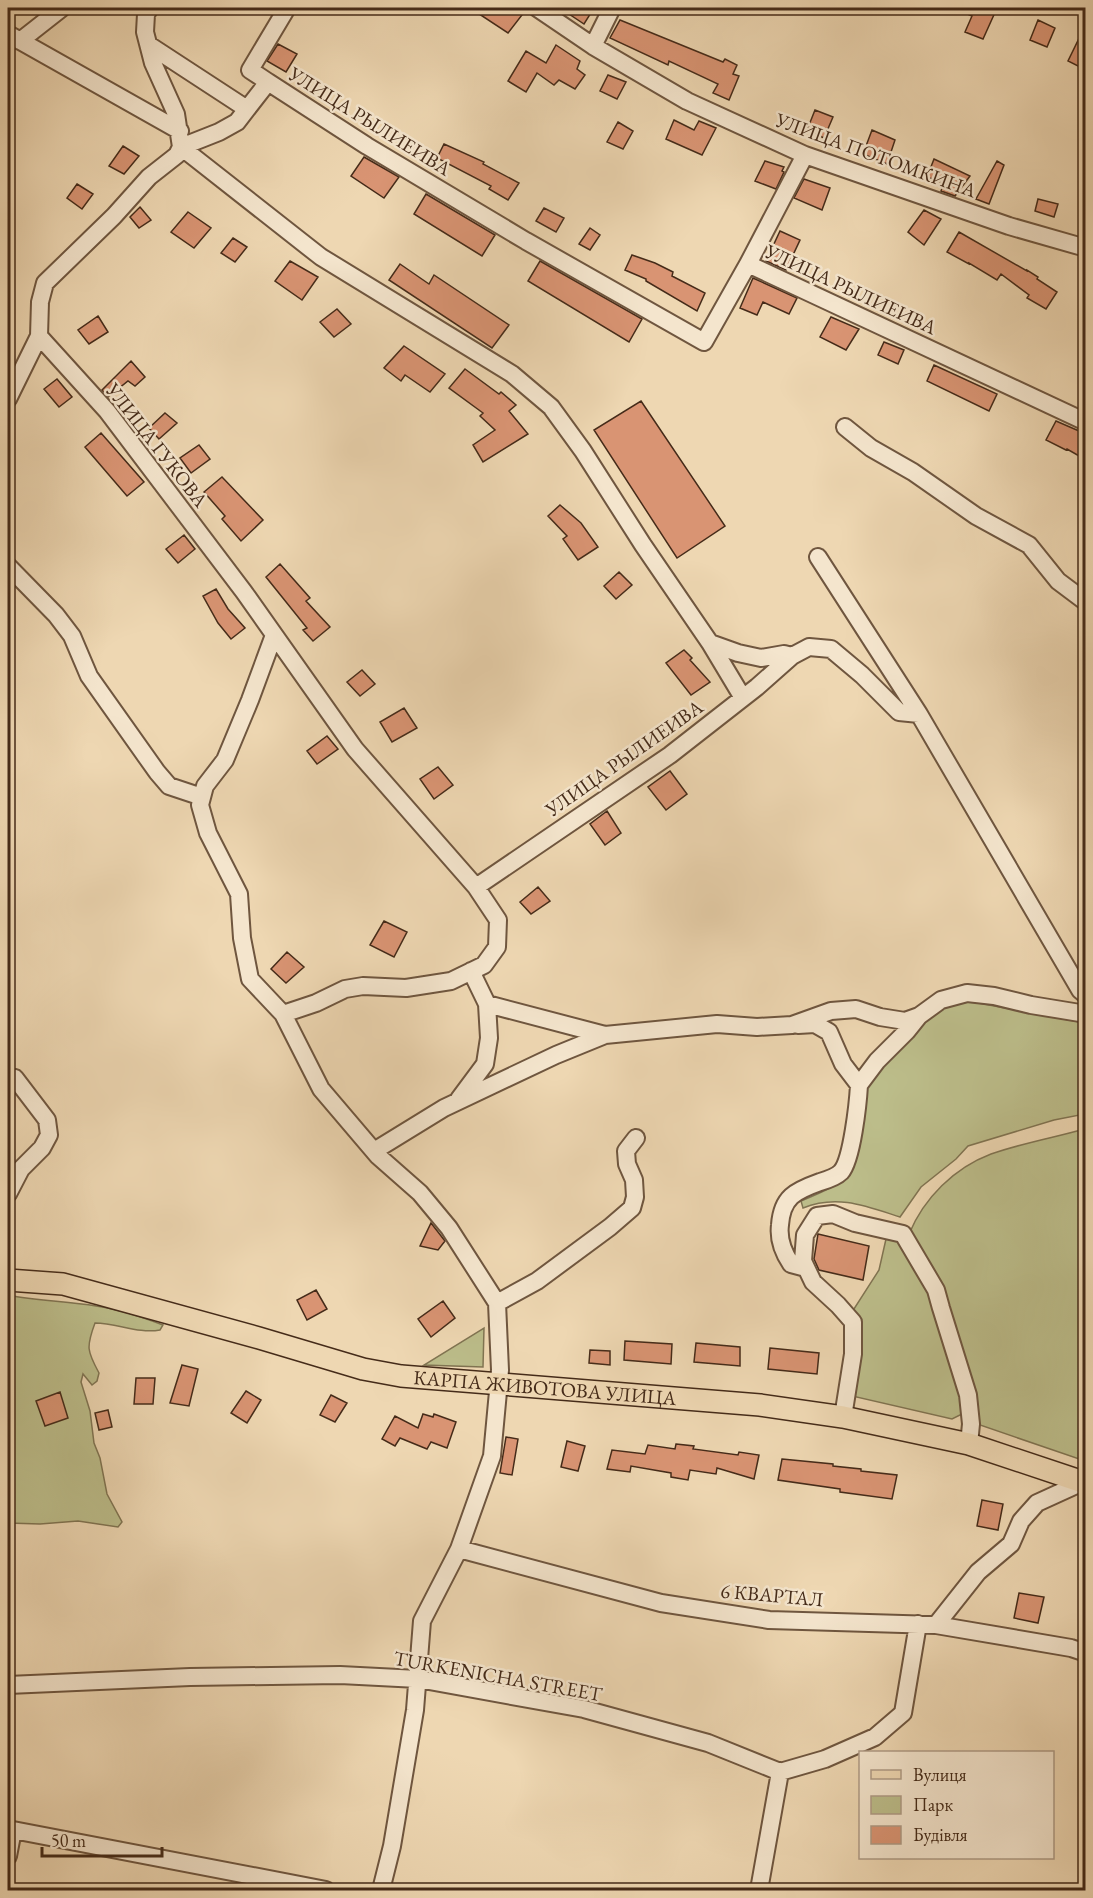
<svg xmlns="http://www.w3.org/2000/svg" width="1093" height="1898" font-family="'EB Garamond',serif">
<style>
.green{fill:#bcbd8a;stroke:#807452;stroke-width:1.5}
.building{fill:#d99473;stroke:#452b19;stroke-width:1.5}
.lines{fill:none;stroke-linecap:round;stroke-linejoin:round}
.minor-casing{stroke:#6f563f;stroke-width:20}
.major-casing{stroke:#452b19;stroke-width:24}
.minor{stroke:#f4e5cd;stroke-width:16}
.major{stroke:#eed7b2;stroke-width:21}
.labels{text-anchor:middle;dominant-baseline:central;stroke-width:5;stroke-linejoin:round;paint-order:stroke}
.street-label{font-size:20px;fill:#452b19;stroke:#f4e5cd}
</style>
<rect width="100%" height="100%" fill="#eed7b2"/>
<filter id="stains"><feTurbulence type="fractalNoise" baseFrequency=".00333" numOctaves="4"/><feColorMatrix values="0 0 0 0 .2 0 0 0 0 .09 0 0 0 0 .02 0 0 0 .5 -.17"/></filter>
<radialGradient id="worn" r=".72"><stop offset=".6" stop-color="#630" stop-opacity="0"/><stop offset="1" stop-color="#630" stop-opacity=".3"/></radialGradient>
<path class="green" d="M968,1001L1085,1023V1114L1054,1120L968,1146L956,1159L921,1187L900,1217C866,1206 837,1194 803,1208L801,1201C849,1181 858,1176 863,1121C864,1111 863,1098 866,1089C869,1081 932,1011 941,1007C947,1003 960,1003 968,1001Z
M1085,1129V1461L980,1425L972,1392L909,1234C924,1198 954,1168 991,1154C1019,1144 1056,1137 1085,1129Z
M898,1237L931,1292L957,1378L962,1414L952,1419L852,1396V1312L879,1270L886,1239Z
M8,1295C37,1301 66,1301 96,1306C119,1309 141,1317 163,1325L160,1330C138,1334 117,1323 95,1323C86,1347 87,1351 99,1373L97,1381L92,1385L83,1374L81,1382L90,1411L94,1443L100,1458L107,1494L122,1522L118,1527L78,1521L40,1524L8,1523Z
M484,1328L483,1367L424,1365Z"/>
<path class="building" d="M470,8H512L522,15L508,33Z
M560,8H594L584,24Z
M954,8H997L983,39L965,32L972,16Z
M620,20L723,62L725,59L737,65L733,74L739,76L729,100L713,93L718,84L669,61L668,65L610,38Z
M1038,20L1055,28L1047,47L1030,40Z
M1086,24V70L1068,61Z
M278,44L297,54L286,72L267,61Z
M556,45L580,61L577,69L585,75L575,89L559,80L554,85L537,73L526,92L508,81L526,51L546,63Z
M608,75L626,82L617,99L600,91Z
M815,110L833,117L824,138L807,130Z
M674,120L694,130L699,121L716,128L702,155L666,139Z
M618,122L633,131L623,149L607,142Z
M872,130L895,140L887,164L863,154Z
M444,144L484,162L483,164L519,183L508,200L489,189L491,186L437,158Z
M123,146L139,156L124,174L109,166Z
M364,157L399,177L384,198L351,176Z
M934,159L970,176L955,196L941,191L944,183L927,177Z
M765,161L784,167L782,171L784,172L776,189L755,181Z
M997,161L1004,165L989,204L976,199Z
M804,179L830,188L822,210L794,198Z
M77,184L93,194L82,209L67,198Z
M426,194L495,235L482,256L414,214Z
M1038,199L1058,204L1054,217L1035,211Z
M140,207L151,220L139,228L130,217Z
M544,208L564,218L556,232L536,221Z
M924,210L941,219L924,245L908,232Z
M188,212L211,228L194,248L171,232Z
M590,228L600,235L590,250L579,244Z
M780,231L800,240L786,270L766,261Z
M959,232L1027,271V270L1038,277L1037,279L1057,292L1046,309L1027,298L1029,295L1001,274L997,280L969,263V264L947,252Z
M233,238L247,247L235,262L221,253Z
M632,255L655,263L673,272L672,276L705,293L697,311L646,281V279L625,270Z
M290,261L318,277L302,300L275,281Z
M540,261L642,319L629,342L528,281Z
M400,264L429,284L434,275L509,325L492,348L389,280Z
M753,278L797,298L789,314L763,302L757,315L740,308Z
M337,309L351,324L334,337L320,322Z
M98,316L108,332L89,344L78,330Z
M831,317L859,329L846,350L820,337Z
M884,342L904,350L898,364L878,355Z
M404,346L445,374L430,392L405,375L401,381L384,368Z
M131,361L145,377L135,386L128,381L108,397L102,390Z
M934,365L997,394L989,411L927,381Z
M465,369L499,394L501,392L516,405L509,411L528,434L483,462L473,445L495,430L480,416L483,413L449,388Z
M57,379L72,397L59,407L44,389Z
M641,401L725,526L677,558L594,430Z
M165,413L177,423L159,439L149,428Z
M1056,421L1086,434V460L1067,449L1066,450L1046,440Z
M101,433L144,482L127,496L85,447Z
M199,445L210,459L191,473L180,458Z
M222,477L263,520L241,541L222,519L225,516L204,492Z
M560,505L581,523L598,547L578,560L563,539L567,536L548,516Z
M184,535L195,549L178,563L166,549Z
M280,564L310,598L306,601L330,627L313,641L303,630L307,628L266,577Z
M619,572L632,585L616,599L604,586Z
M216,589L228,609L245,628L231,639L218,623L203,596Z
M684,650L692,658L690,660L710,682L691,695L666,663Z
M362,670L375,684L360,696L347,682Z
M404,708L417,728L392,742L380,722Z
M327,736L338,749L317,764L307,751Z
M438,767L453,785L434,799L420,779Z
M670,771L687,794L666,810L648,787Z
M607,811L621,833L605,845L590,824Z
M538,887L550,901L531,914L520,902Z
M384,921L407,932L394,957L370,945Z
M287,952L304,967L286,983L271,969Z
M431,1223L445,1241L438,1250L420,1246Z
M818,1234L869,1246L863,1280L819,1270L814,1259Z
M316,1290L327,1309L307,1320L297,1300Z
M443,1301L455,1318L431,1337L418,1319Z
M625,1341L672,1344L671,1364L624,1360Z
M696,1343L740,1347V1366L694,1362Z
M770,1348L819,1353L817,1374L768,1369Z
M590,1350L610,1351V1365L589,1363Z
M182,1365L198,1369L189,1406L170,1403Z
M136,1378H155L153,1404H134Z
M246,1391L261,1400L247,1423L231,1413Z
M60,1392L68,1418L45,1426L36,1401Z
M331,1395L347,1403L335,1422L320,1415Z
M108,1410L112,1427L99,1430L95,1413Z
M423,1414L433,1417L434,1414L456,1422L447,1448L431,1442L427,1449L400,1438L395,1446L382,1439L395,1416L418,1428Z
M506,1437L518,1439L512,1475L500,1473Z
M567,1441L585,1446L578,1471L561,1467Z
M676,1444L694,1446L693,1449L738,1455L739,1452L759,1455L754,1479L717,1468L716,1474L690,1470L688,1480L671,1477V1473L631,1466L630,1472L607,1469L612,1450L645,1454L648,1445L675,1449Z
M782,1459L833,1464V1466L861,1469V1471L897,1475L892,1499L840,1492V1489L778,1480Z
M982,1500L1003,1504L998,1530L977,1526Z
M1019,1593L1044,1597L1038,1623L1014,1618Z"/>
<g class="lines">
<defs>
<path id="minor" d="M150,8L146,14L145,32L153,63L176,114L181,147L177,155L149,177L114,216L45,283L40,302L39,336L107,411L244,592L355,749L476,887L498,920L497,947L484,965L451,981L406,988L363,986L345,989L316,1003L283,1014
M537,8L593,46L687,101L805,155L1009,226L1086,248
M8,34L180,131
M20,41L62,8
M149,45L247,109
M593,46L612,8
M268,82L250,70L287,8
M748,264L805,155
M8,399L39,336
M845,427L871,448L913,472L976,516L1029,545L1058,581L1086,602
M818,557L919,714L1080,990L1086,995
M8,566L56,615L72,636L89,676L157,772L169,786L202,797
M274,635L250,700L225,760L205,786L200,805L208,833L239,894L242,938L250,979L283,1014L321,1089L378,1156L420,1193L449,1228L497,1303L500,1370L492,1456L459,1549L422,1621L415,1710L392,1846L381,1890
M710,643L743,698
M792,656L809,647L831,649L862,675L899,712L919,714
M476,887L670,755L757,687L792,656L784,654L761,658L738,653L710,643L643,545L583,451L551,407L512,374L321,257L181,147L219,132L237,122L268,82L367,146L526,241L704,342L748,264L1086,422
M487,1004L605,1035
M798,1025L815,1024L829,1032L843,1064L859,1085C858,1103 852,1160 841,1172C836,1177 827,1180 820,1182C795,1191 782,1197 780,1225C778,1240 783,1252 791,1264L806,1268
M859,1085L877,1061L907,1031L919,1016
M459,1099L485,1064L489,1038L487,1004L471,971
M374,1151L444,1108L556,1055L605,1035L717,1024L757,1027L792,1025L831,1011L856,1009L880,1017L905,1021L919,1016L941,1000L967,993L994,996L1031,1005L1086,1014
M8,1194L21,1169L42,1148L49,1135L47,1120L15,1078
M497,1303L537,1281L610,1227L632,1208L635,1197L634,1180L627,1164L626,1151L636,1138
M843,1417L853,1354V1322L838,1305L813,1282L803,1261L805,1235L817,1216L833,1214L855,1223L903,1234L936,1290L941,1308L968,1395L971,1424L969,1444
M459,1549L661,1603L769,1620L936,1625L1071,1648L1086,1653
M936,1625L978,1572L1011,1544L1021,1521L1037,1503L1083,1482
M8,1685L190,1677L340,1675L418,1679L584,1709L708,1743L780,1772L759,1890
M780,1772L825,1759L875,1737L903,1713L918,1624
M8,1856L13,1830L326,1890"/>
<g id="major">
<path id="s1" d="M8,1280L63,1284L259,1338L363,1369L401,1376L760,1405L843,1417L969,1444L1086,1483"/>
</g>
</defs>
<use href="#minor" class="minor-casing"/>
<use href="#major" class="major-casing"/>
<use href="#minor" class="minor"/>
<use href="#major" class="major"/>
</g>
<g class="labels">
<g class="street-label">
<text transform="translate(370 121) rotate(32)">УЛИЦА РЫЛИЕИВА</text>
<text transform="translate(876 155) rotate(20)">УЛИЦА ПОТОМКИНА</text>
<text transform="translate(851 289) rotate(25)">УЛИЦА РЫЛИЕИВА</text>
<text transform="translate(157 445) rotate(52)">УЛИЦА ГУКОВА</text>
<text transform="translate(624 758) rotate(-35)">УЛИЦА РЫЛИЕИВА</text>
<text stroke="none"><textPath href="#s1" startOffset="550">КАРПА ЖИВОТОВА УЛИЦА</textPath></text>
<text transform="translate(772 1595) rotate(5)">6 КВАРТАЛ</text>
<text transform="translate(498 1676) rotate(10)">TURKENICHA STREET</text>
</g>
</g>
<rect width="1093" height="1898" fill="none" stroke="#eed7b2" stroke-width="30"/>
<rect x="9" y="9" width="1075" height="1880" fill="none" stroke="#452b19" stroke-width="3"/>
<rect x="15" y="15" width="1063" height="1868" fill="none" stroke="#452b19" stroke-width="1.5"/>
<rect x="859" y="1751" width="195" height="108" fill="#f4e5cd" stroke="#ae9b85" stroke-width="1.5"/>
<rect x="871" y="1770" width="30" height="9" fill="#eed7b2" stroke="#ae9b85" stroke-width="1.5"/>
<text x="913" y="1781" font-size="18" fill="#452b19">Вулиця</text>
<rect x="871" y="1796" width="30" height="18" fill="#bcbd8a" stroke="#ae9b85" stroke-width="1.5"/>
<text x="913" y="1811" font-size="18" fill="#452b19">Парк</text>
<rect x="871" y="1826" width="30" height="18" fill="#d99473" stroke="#ae9b85" stroke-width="1.5"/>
<text x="913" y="1841" font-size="18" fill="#452b19">Будівля</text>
<path d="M42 1847v9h120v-9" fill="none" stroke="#452b19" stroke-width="3"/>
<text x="51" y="1847" font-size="18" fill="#452b19" stroke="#f4e5cd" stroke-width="4.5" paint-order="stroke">50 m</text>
<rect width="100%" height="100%" filter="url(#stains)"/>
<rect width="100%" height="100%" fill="url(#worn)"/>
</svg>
